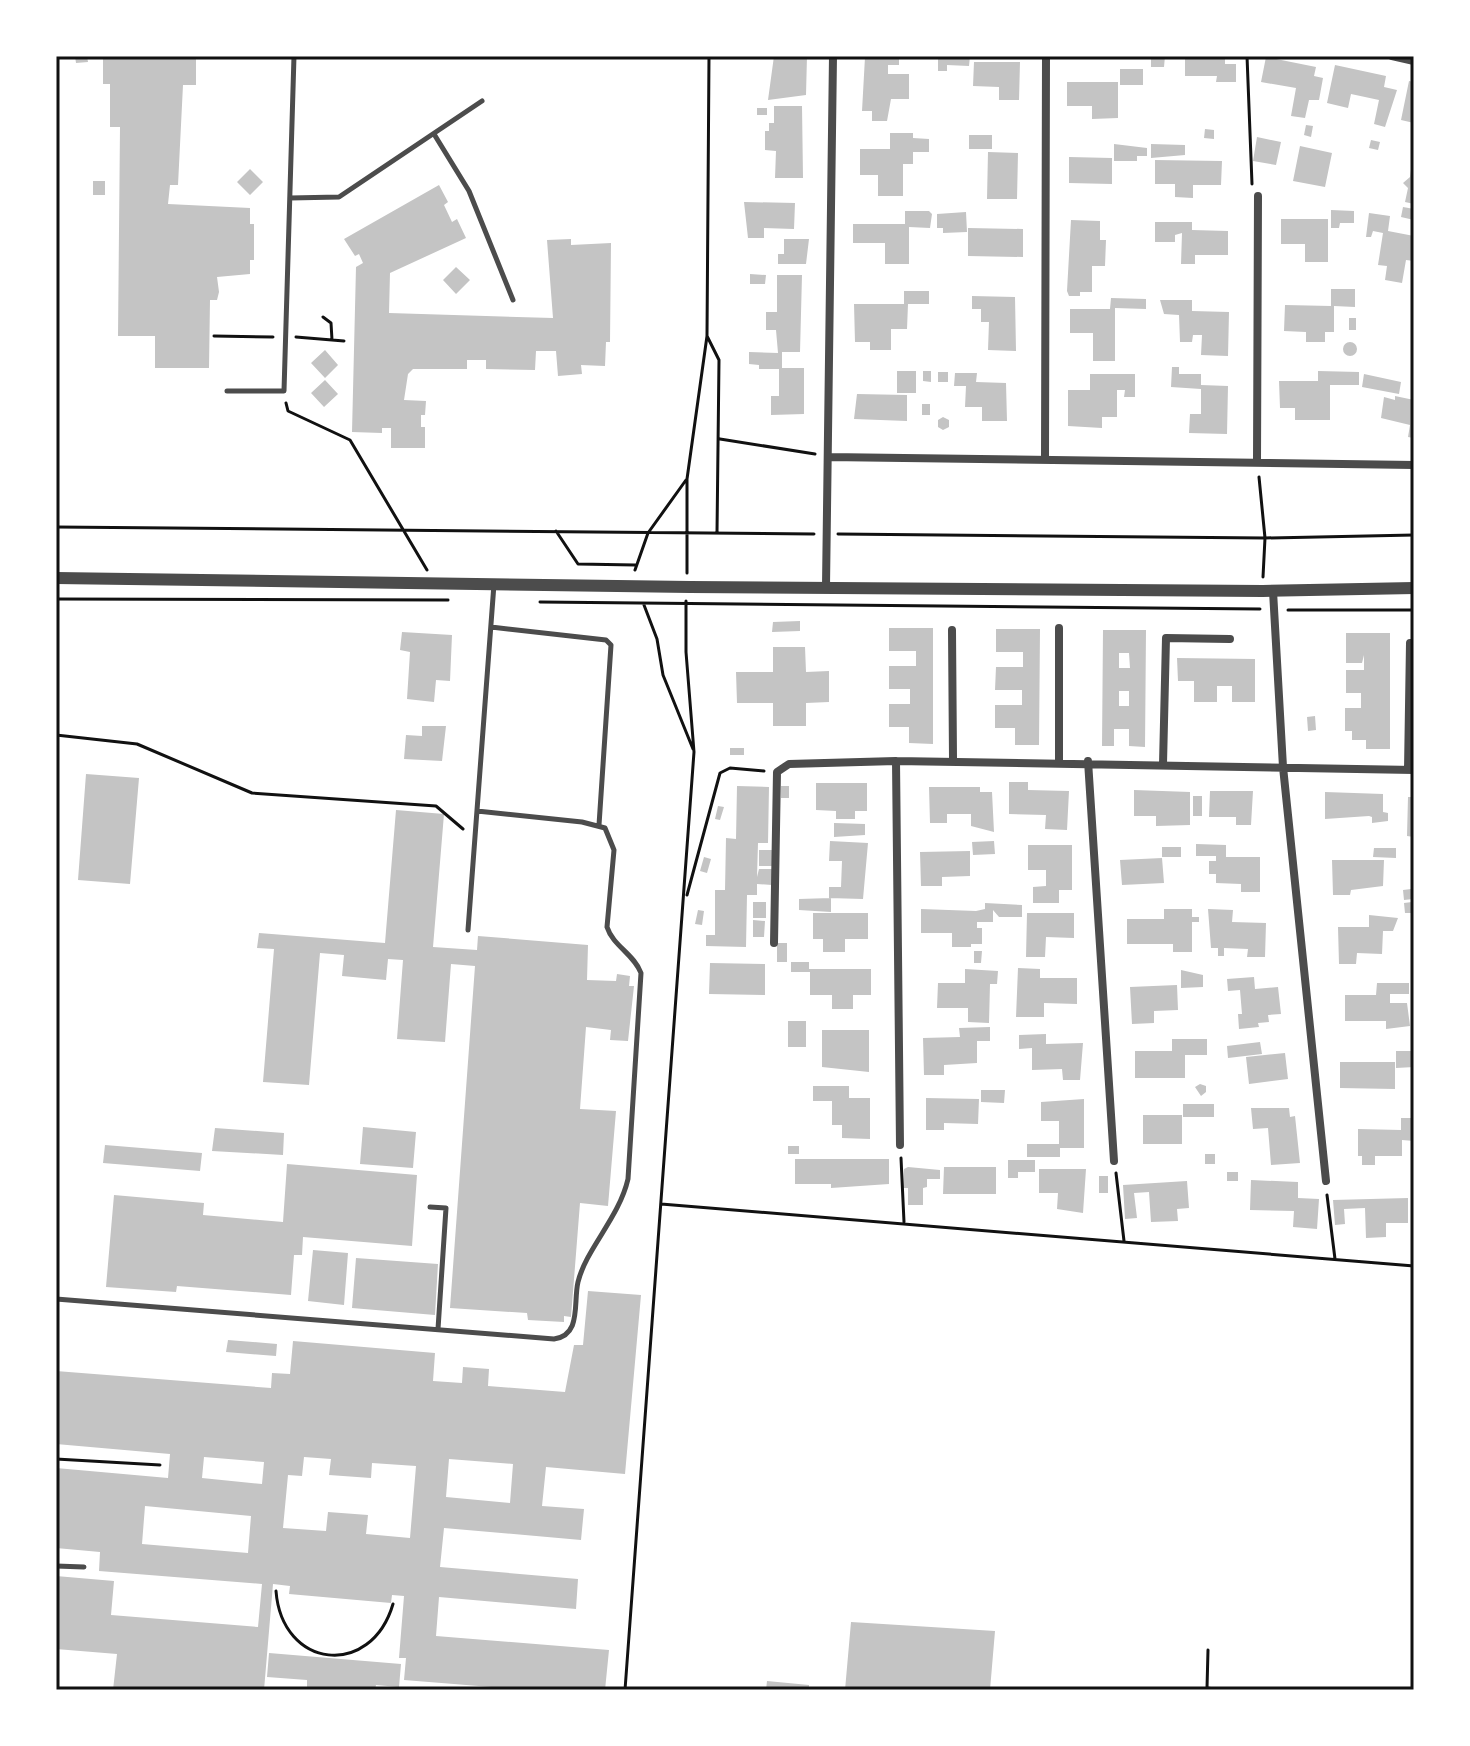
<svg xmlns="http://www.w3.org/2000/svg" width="1470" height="1746" font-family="Arial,sans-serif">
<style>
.building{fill:#c4c4c4;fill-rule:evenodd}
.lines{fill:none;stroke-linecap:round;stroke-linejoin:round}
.path{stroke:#111;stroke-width:3}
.service{stroke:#4c4c4c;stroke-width:5}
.minor{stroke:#4c4c4c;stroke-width:8}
.tertiary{stroke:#4c4c4c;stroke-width:12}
.neatline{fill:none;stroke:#111;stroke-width:3}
</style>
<rect width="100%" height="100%" fill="#fff"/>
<path class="building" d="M75,56H87L88,62L76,63Z
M103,56H196V85H183L178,185H170L168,204L250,208V224H254V260H250V274L217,277L219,292L217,300H210L209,368H155V336H118L120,127H110V84H103Z
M774,56H807L806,95L768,100Z
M899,56V65H888V74H909V99H891L887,121H872V111H862L865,57Z
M938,56H970L969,66L947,65V71H938Z
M1151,56H1165L1164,67H1151Z
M1185,56H1225V64H1236V82H1216L1217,76H1185Z
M1266,57L1316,67L1314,76L1323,78L1319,100H1309L1305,118L1291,116L1296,88L1261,82Z
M974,62H1020L1019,100H999V87L973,86Z
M1335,65L1386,76L1384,87L1397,90L1385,127L1374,124L1379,100L1351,94L1348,108L1327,103Z
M1120,69H1143V85H1120Z
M1409,81L1414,82V123L1401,120Z
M1067,82H1118V118L1092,119V106H1067Z
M774,106H802L803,178H775L776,151L765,150V131H769V123H774Z
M757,108H767V115H757Z
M1306,125L1313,126L1311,137L1304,135Z
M1205,129L1214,130V139L1204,138Z
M890,133H913V138L929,139V152H913V164H903V196H878V175H860V149H890Z
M969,135H992V149H969Z
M1257,137L1281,142L1276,165L1253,161Z
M1371,140L1380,142L1378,150L1369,148Z
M1114,144L1147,148V156H1137V161H1114Z
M1151,144L1185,145V155L1151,158Z
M1300,146L1332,153L1325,187L1293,181Z
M988,152L1018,153L1017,199H987Z
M1069,157L1112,158V184L1069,183Z
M1155,160L1222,161L1221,185H1193V198L1175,197V184H1155Z
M1412,162H1414V204L1405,202L1408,188L1403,183L1410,177Z
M250,169L263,182L250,195L237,182Z
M93,181H105V195H93Z
M439,185L448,202L444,205L452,222L457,219L466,238L390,273L389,313L553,318L547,240L571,239V245L611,243L610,342H606L605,366L581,365L582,374L558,376L556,351H536L535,370L486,369V360H467V369H413L408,374L404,400L426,401L425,415H421V427H425V448H391V428H382V433L352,432L356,267L363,263L359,254L355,256L344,239Z
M744,202L795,203L794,229L764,228V238H748Z
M1403,207L1414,209V220L1401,217Z
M1331,210L1354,211V223H1340L1339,228H1331Z
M905,211H929L932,214L930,228L909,227V264H885V243H853V224H905Z
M966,212L967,232L943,233V228H937V214Z
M1369,213L1390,216L1388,231L1414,236V261L1406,260L1402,283L1385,280L1387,266L1378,265L1383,233L1373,231L1371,237H1366Z
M1281,219H1328V262H1305V244H1281Z
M1071,220L1100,221V240H1106L1105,266H1092V292H1080V296H1069L1067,291Z
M1155,222H1192V230L1228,231V255H1195V264H1181L1182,233L1175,235V242H1155Z
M968,228L1023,229V257L968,256Z
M784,239H809L806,264H778V254H784Z
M456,267L470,280L456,294L443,280Z
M750,274L766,275L765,284H750Z
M777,275H802L800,352H782V368H804V414L771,415V396H779V369H759V365L749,364V352L778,353L776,330H766V312H777Z
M1331,289H1355V307L1334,306V332H1325V342H1306V332L1284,331L1285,305L1331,306Z
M904,291H929V304H908L907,329H891V350H870V342H855L854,304H904Z
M972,296L1015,297L1016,351L988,350L989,322H981V309H972Z
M1111,298L1146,299V309L1115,308V361H1093V333H1070V309H1110Z
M1160,300H1192V311L1229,312L1228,356L1201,355L1202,335H1193L1192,342H1180L1179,315L1164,314Z
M1349,318H1356V330H1349Z
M1343 349a7 7 0 1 1 14 0a7 7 0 1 1-14 0Z
M325,350L338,365L325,378L311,363Z
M1172,367H1179V374H1201V385L1228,386L1227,434L1189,433L1190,414H1201V389L1171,387Z
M897,371H916V393H897Z
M923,371H931V382L923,381Z
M1318,371L1359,372V385H1330V420H1295V408H1280L1279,381H1318Z
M938,372H948V382H938Z
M955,373H977L976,382L1006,383L1007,421H982V407H965L966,386H954Z
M1090,374H1135V397H1124L1125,390H1117V417H1102V428L1068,426V390H1090Z
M1364,374L1401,382L1399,394L1362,387Z
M325,380L338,394L324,407L311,393Z
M857,394L907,395V421L854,419Z
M1395,396L1414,400V438L1408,437L1410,425L1381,418L1384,397L1395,400Z
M922,404H930V415H922Z
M943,417L949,420V427L943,430L938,427V420Z
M800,621V631L772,632L773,622Z
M889,628H933V744L909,743V727H889V704H910V689H889V666H916V651H889Z
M996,629H1040L1039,745H1015V728H995V705H1022V690H995L996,667H1023V652H996Z
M1103,630H1146L1145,747L1129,746V729H1114V746H1102ZM1119,653H1129L1130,668H1119ZM1119,691H1129V706H1119Z
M402,632L452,635L450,681L436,680L434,702L407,699L410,652L400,650Z
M1346,633H1390V749H1366V740H1352V731H1345V708H1361V693H1346V670H1364V655L1362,663H1346Z
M773,647H805L806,672L829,671V702L806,703V726H773V703H737L736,672H773Z
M1177,658L1255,659V702H1232V686H1217V702H1194V681H1178Z
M1315,716L1316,730L1308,731L1307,717Z
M422,726H446L442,761L404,759L406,735L422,736Z
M730,748H744V755H730Z
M86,774L139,778L130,884L78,880Z
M1009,782H1028V790L1069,791L1067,830L1045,829L1046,815L1009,814Z
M816,783H867V811H855V819H836V811L816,810Z
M737,786L769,787L768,843H758L757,877L759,869H772V885L757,884V895H747L746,947L706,946V935H715V890H725L726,838L736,839Z
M781,786H789V798H781Z
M929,787H980V792H992L994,832L971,826V814H947V823H930Z
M1134,790L1190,792V825L1156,826V816H1134Z
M1210,791H1253L1251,825H1236V817H1209Z
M1325,792L1383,794V812L1388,813V821L1372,823V817L1369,816L1325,819Z
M1193,796H1202V816H1193Z
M1408,797H1414V837L1407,836Z
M718,806L724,807L720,820L715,819Z
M396,810L444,814L433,947L477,950L478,936L588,945L587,980L616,981L617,974L630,976L629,986H634L628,1041L610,1040L611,1030L586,1027L580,1109L616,1111L608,1206L580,1203L571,1317L564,1316V1322L528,1320L527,1313L450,1308L475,966L451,964L445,1042L397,1039L403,960L388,959L386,980L342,976L344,955L320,953L309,1085L263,1082L274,949L257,948L259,933L385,943Z
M834,823L865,824V835L834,837Z
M830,841L868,843L863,899L829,898V887H841L842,861H829Z
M994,841L995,854L973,855L972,842Z
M1196,844L1226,845V857H1260V892H1241V884L1216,883V874H1209V861H1216V856H1196Z
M1028,845H1072V890H1059V903H1033V887L1046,886V870H1028Z
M1162,847H1181V857H1162Z
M1374,848H1396V858L1373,857Z
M759,850H773L772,866H759Z
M970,851V876L942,877V886H921L920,852Z
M704,857L711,859L707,873L700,871Z
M1162,858L1164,883L1122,885L1120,860Z
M1332,860H1384L1383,886L1351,890L1350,895H1333Z
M1411,889L1413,899L1404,900L1403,890Z
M831,898V912L799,910V899Z
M753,902H766V918H753Z
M1412,902L1413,913H1405L1404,903Z
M985,903L1022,905V917H999L993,910V922H977V928H982V944H971V947H952V933H921V909L976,911L985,909Z
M1164,909H1192V917H1199V922H1192V952H1173V944H1127V919H1164Z
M1208,909L1233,910L1232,922L1266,923L1265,957H1247L1248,949L1224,948V956H1218V948H1211Z
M698,910L704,911L702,925L695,924Z
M813,913H868V939H845V952H823V939H813Z
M1027,913H1074V938L1046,937L1045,957H1026Z
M1369,915L1398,918L1393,931H1383L1382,954L1357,953L1356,964H1339L1338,927H1369Z
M753,920L765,921L764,937H753Z
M777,943H787V962H777Z
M974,951H982L981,963H974Z
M791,962H809V969H871V995H853V1009H832V995H810V972H791Z
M710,963L765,964V995L709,994Z
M1018,968L1040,969V978H1077V1004L1044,1003V1017H1016Z
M965,969L998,971L997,984H990L989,1023L968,1022V1008H937L938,983H965Z
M1181,970L1203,975V987L1181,988Z
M1254,977L1255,989L1278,987L1281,1014L1268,1015L1269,1022L1258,1023L1259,1027L1239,1029L1238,1014H1242L1240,990L1228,991L1227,979Z
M1377,983H1409V994H1390V1003H1407L1410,1026L1386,1029V1021H1345V995H1376Z
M1177,985L1178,1010L1154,1011V1023L1132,1024L1130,987Z
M788,1021H806V1047H788Z
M990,1027V1041H977V1063L944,1065V1075H924L923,1038L960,1037L959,1028Z
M822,1030H869V1072L822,1067Z
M1046,1034V1044L1083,1043L1080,1080H1063L1062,1069L1032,1070V1048L1019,1049V1035Z
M1172,1039H1207V1055H1185V1078H1135V1051H1172Z
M1260,1042L1262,1054L1228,1058L1227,1046Z
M1396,1051H1414V1067L1396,1068Z
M1285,1053L1288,1079L1249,1084L1246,1057Z
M1340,1062H1395V1089L1340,1088Z
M1200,1084L1206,1086V1092L1201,1096L1195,1087Z
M813,1086H849V1098H870V1139L842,1138V1125H832V1101H813Z
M981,1090H1005L1004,1103L981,1102Z
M926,1098L979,1099L978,1124L944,1123V1130H926Z
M1084,1099V1148H1060V1157H1027V1144H1059V1121H1041V1102Z
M1183,1104H1214V1117H1183Z
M1251,1108H1289L1290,1117L1295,1116L1300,1163L1271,1165L1268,1128L1253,1129Z
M1143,1115H1182V1144H1143Z
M1401,1118H1414V1141L1402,1140V1156H1375V1165H1362V1156H1358V1129L1401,1130Z
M363,1127L416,1132L413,1168L360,1164Z
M215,1128L284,1133L283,1155L212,1151Z
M105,1145L202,1153L200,1171L103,1163Z
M788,1146H799V1154H788Z
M1205,1154H1215V1164H1205Z
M795,1159H889V1184L831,1188V1184H795Z
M1008,1160H1035V1172H1018V1178H1008Z
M287,1164L417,1175L412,1246L303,1237L302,1255H294L291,1295L177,1286L176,1292L106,1287L114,1195L204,1203L203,1215L283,1222Z
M908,1167L940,1170V1179H927V1187L923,1188V1205H908V1188H903L904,1169Z
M944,1167H996V1194H943Z
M1039,1169H1086L1083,1213L1057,1209L1058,1193H1039Z
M1227,1172H1238V1181H1227Z
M1099,1176H1108V1193H1099Z
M1251,1180L1298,1182V1198L1319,1199L1317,1229L1293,1227L1294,1211L1250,1210Z
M1187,1181L1189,1208L1177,1209L1178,1221L1151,1222L1149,1192L1134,1193L1137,1218L1125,1219L1123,1185Z
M1408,1198V1223H1386V1237L1366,1238L1365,1208L1344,1209L1345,1224L1335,1225L1333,1200Z
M313,1250L348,1253L344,1305L308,1301Z
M356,1258L438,1264L435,1315L352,1308Z
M588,1291L641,1295L625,1474L546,1467L542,1506L584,1509L581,1540L444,1528L440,1567L578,1579L576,1609L439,1597L436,1636L609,1650L605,1690H527L404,1680L406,1658H399L404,1596L392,1595L391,1603L289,1594L290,1586L273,1584L264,1690H113L117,1654L56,1649V1576L114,1581L111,1615L258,1627L262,1584L99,1571L100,1552L56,1548V1468L168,1478L170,1454L56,1444V1371L271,1388L272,1373L290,1374L293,1341L435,1353L433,1381L462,1383L463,1367L489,1369L488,1386L565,1392L574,1345H583ZM204,1457L264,1462L262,1484L202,1478ZM304,1457L331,1459L329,1475L371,1478L372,1463L416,1466L410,1538L366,1534L368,1515L328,1512L326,1531L283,1528L288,1475L302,1476ZM449,1459L513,1464L510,1503L446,1497ZM145,1506L251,1516L248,1553L142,1544Z
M228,1340L277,1344L276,1356L226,1352Z
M851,1622L995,1631L990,1690H845Z
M269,1653L401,1664L399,1687L376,1685L375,1690H307V1680L267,1677Z
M767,1681L809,1685V1690H766Z"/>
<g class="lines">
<path class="path" d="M1247,56L1252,184
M323,317L331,323L332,340
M214,336L273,337
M707,336L719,360L717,533
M296,337L344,341
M286,403L288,411L350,440L427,570
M720,439L815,454
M1259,477L1265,538L1263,577
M56,527L814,534
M556,531L578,564L635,565
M838,534L1265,538L1414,535
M635,570L648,533L686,480
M687,573V479L707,336L709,56
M56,599L448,600
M540,602L1260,609
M644,605L657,639L663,675L693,749
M1288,610H1414
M56,735L137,744L252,793L436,806L463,829
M687,895L720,773L730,768L764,771
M901,1158L904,1222
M1116,1173L1124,1241
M1327,1195L1335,1259
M661,1204L1414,1266
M56,1459L160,1465
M276,1591C282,1669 371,1679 393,1604
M1208,1650L1207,1688L1222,1690
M625,1690L694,752L686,652V601"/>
<path class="service" d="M434,134L469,191L513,300
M290,198L339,197L482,101
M227,391H284L294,56
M491,627L606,640L611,645L599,825
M468,930L494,584
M430,1207L446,1208L438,1329
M56,1299L554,1339C582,1335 573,1303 578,1282C586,1249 619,1218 628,1179L641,973C634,954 613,946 607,927L614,850L605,828L582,822L477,811
M56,1566L84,1567"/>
<path class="minor" d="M1392,56L1414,61
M828,457L1414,465
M1045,460L1046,56
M1257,461L1258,196
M826,586L833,56
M1273,591L1283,767L1326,1181
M1059,628V761
M952,630L953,759
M1088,761L1114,1161
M1163,764L1166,638L1230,639
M1408,770L1410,643H1414
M774,943L777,772L789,764L896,761
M900,1145L896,761L1414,770"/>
<path class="tertiary" d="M56,578L690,587L1263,591L1414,588"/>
</g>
<rect width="1470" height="1746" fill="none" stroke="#ffffff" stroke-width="116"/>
<rect x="58" y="58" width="1354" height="1630" class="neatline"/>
</svg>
